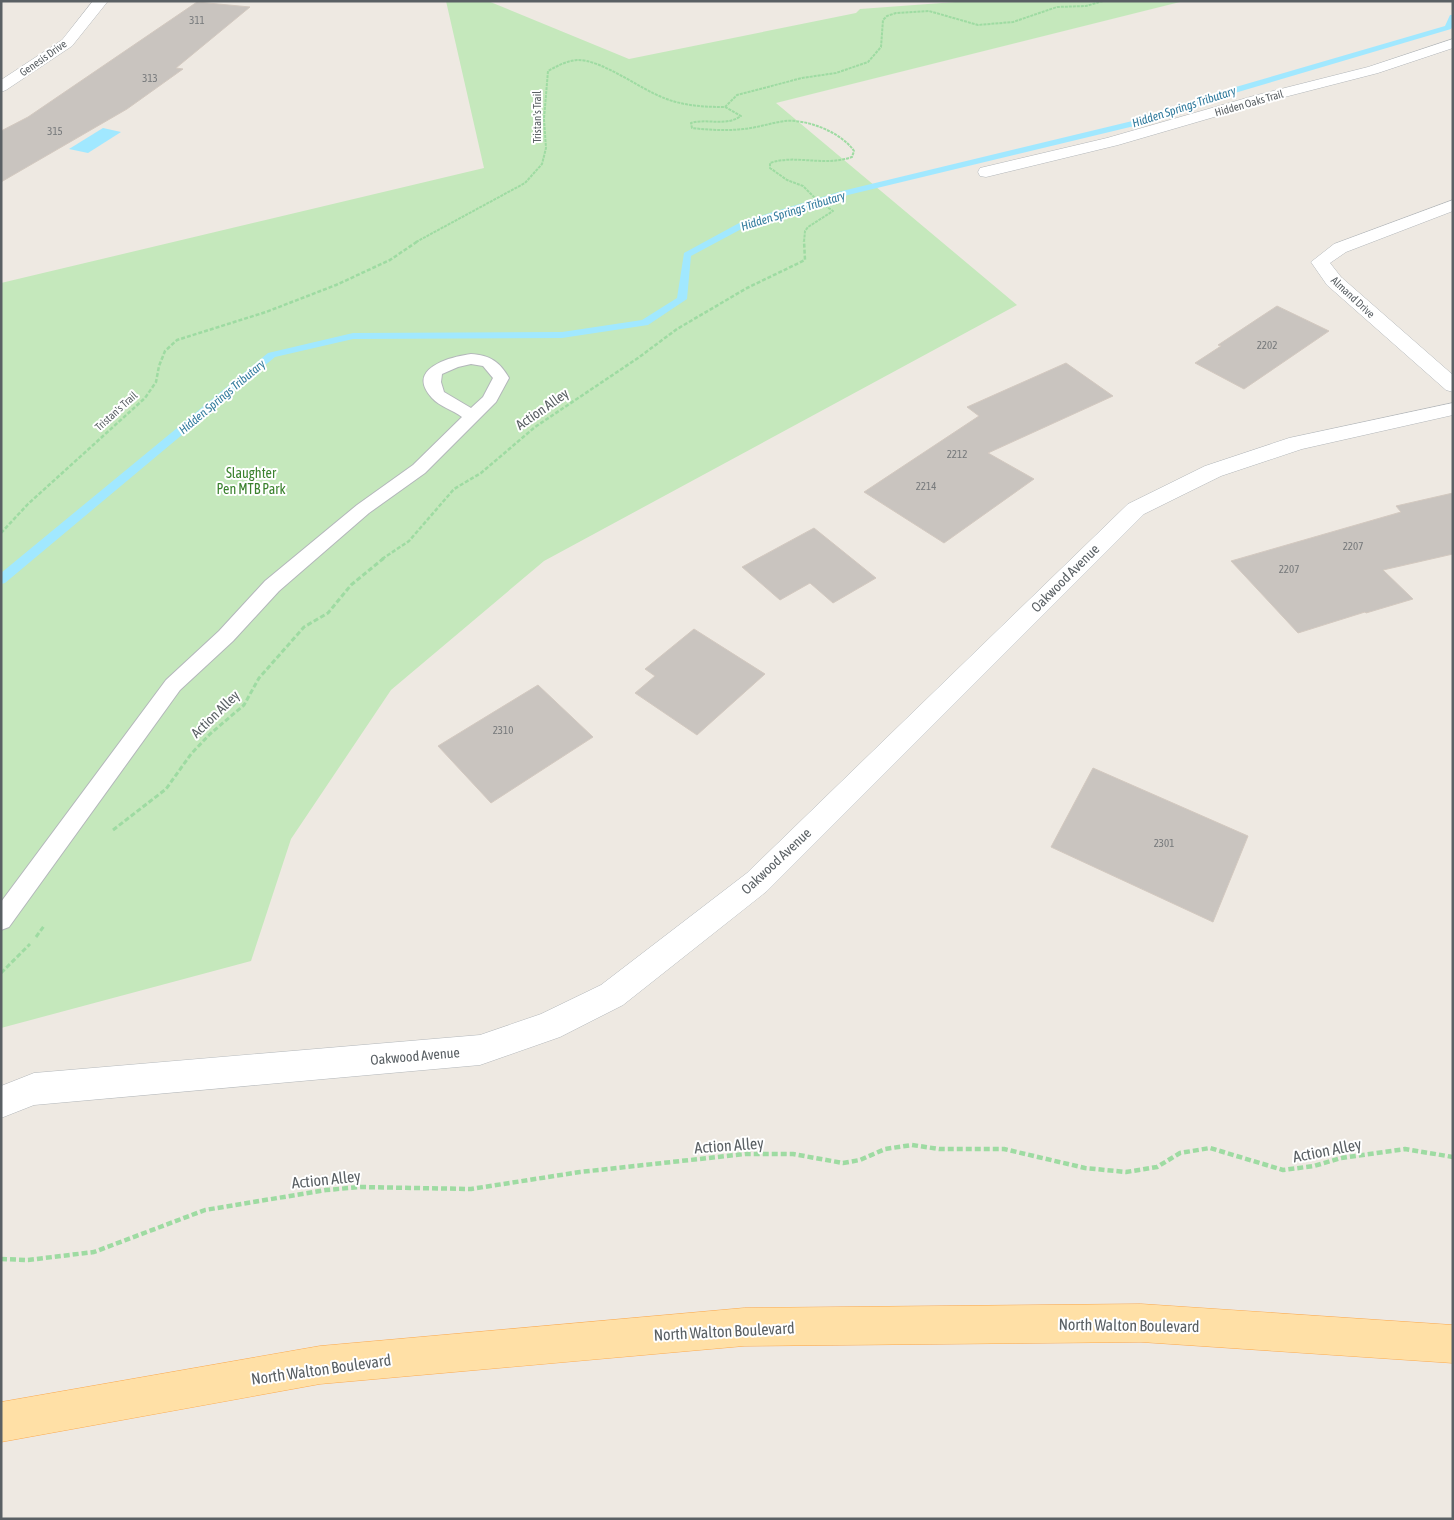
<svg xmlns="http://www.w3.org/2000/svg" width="1454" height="1520" font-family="'Asap Condensed',sans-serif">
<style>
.green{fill:#c5e8bc}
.water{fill:#a1e8ff}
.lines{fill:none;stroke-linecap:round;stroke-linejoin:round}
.stream{fill:#a1e8ff;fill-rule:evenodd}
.building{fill:#c9c4bf;stroke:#d3c9c0}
.lane-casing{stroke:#b3b7ba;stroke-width:2}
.street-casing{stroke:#b3b7ba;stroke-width:1}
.primary-casing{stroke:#fba94e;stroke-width:1}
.path-far3{stroke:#9edba2;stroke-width:2;stroke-dasharray:3 1;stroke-linecap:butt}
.path-far2{stroke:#9edba2;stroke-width:2.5;stroke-dasharray:4 2;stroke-linecap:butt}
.path-far1{stroke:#9edba2;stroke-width:3;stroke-dasharray:5 2.5;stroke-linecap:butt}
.path{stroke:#9edba2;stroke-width:4.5;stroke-dasharray:6 3;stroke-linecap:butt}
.lane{fill:#fff;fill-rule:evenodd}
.street{fill:#fff;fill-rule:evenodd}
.primary{fill:#ffe0a6;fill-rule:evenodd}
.labels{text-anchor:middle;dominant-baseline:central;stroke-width:4;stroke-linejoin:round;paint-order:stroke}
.number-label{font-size:11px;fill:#76797b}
.far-street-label{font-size:11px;fill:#5a6064;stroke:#fff}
.far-water-label{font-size:12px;font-style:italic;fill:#307a9c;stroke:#fff}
.street-label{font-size:14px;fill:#5a6064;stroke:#fff}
.park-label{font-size:14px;fill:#3a812d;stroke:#fff}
.near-street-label{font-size:16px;fill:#5a6064;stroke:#fff}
</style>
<rect width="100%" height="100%" fill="#eee9e2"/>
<path class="green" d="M446,1H488L629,59L856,13L860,9L969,1H1184L776,103L1017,305L544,561L391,690L291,839L251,961L1,1028V283L484,168Z"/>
<path class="water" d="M103,128L121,132L88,153L69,149Z"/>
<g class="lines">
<path class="stream" d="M1450,15H1453V25L1451,29L1228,95L1155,121L848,195L747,226L691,256L687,299L648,325L562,338L353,339L275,357L5,583L1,584V573L268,353L353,333L562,332L642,320L677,298L684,253L741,222L842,191L1149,117L1222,91L1445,26Z"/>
</g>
<path class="building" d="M197,2L250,7L176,68L183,69L127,109L1,182V131L28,117Z
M1277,306L1329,331L1244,389L1195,363L1221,346L1218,345Z
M1066,363L1113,396L988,453L1034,479L944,543L864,492L979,416L967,407Z
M1453,493V554L1383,570L1413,599L1366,613L1365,612L1298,633L1231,561L1401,512L1396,506Z
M814,528L876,578L833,603L810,583L780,600L742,567Z
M694,629L765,674L697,735L635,693L655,676L645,669Z
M538,685L593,737L491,803L438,746Z
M1093,768L1248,836L1213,922L1051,847Z"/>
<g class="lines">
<defs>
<path id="lane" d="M471,354C490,355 500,362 509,378L496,402L425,473L369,513L279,591L233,641L180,690L9,927L1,930V902L166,680L219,631L265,581L357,505L413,465L462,417C453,410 440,407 432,398C405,369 449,357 471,354ZM471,364L483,366L493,378L483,397L471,408L444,392L441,382L442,374L458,367Z"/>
<path id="street" d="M93,1H108L72,46L6,90L1,92V80L62,40Z
M1453,39V48L1378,73L1269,101L1118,145L986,177L980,176L978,172L980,168L1107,138L1257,95L1368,67Z
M1453,200V211L1346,252L1330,263L1341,277L1453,375V392L1446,390L1327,285L1311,262L1334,244Z
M1453,403V415L1302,449L1221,476L1144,514L767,891L623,1005L560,1037L480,1065L34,1105L1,1118V1086L34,1073L480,1035L541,1014L601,985L747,873L1128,504L1205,466L1289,438Z"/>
<path id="primary" d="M1141,1304L1453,1325V1363L1141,1342L744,1346L320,1384L1,1442V1402L320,1346L744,1308Z"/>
</defs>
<use href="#lane" class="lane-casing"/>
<use href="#street" class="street-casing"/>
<use href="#primary" class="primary-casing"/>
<path class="path-far3" d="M725,107L741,116C725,127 708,118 691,123L692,128C709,130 726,131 743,129C757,128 770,123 785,121C807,119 841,132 854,151L852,157C823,167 795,154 770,163V168L787,180L803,186L818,201L833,211L808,227L805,231L804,242
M416,242L525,183L542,164L546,148L544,119L548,71C557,66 566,61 577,60C601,59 640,89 664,98C684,106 704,107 725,107L737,95L802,78L836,73L868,62L881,47L883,20L887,16L896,13L929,11L978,25L1013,22L1057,7L1086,6L1103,1"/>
<path class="path-far2" d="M1,533L28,504L145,398L156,382L159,366L165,351L177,340L266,312L336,285L390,260L418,241
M382,559L409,541L454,489L481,473L535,427L638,358L677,329L747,288L805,260L804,241"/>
<path class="path-far1" d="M113,830L166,789L191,754L210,734L244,705L259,678L304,627L328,613L351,585L384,558
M36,937L44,926
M1,973L30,944"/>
<path class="path" d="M1,1259L28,1260L94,1252L205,1210L326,1190L361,1187L471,1189L580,1172L745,1154H793L843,1163L860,1160L885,1149L912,1145L939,1149H1004L1085,1168L1126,1172L1157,1167L1180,1153L1210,1148L1283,1170L1314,1166L1341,1158L1405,1149L1453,1157"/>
<use href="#lane" class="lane"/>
<use href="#street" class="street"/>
<use href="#primary" class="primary"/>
</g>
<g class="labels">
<g class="number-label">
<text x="197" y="20">311</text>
<text x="150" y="78">313</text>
<text x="55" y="131">315</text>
<text x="1267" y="345">2202</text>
<text x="957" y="454">2212</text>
<text x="926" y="486">2214</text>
<text x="1353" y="546">2207</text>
<text x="1289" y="569">2207</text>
<text x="503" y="730">2310</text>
<text x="1164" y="843">2301</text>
</g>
<g class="far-street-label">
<text transform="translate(43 58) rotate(-35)">Genesis Drive</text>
<text transform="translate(1249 103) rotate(-16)">Hidden Oaks Trail</text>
<text transform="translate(537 117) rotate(-90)">Tristan's Trail</text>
<text transform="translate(1353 297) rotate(43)">Almand Drive</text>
<text transform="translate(116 411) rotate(-42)">Tristan's Trail</text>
</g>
<g class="far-water-label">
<text transform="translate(1184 107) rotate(-18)">Hidden Springs Tributary</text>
<text transform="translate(793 211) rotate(-17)">Hidden Springs Tributary</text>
<text transform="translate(222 397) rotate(-40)">Hidden Springs Tributary</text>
</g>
<g class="street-label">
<text transform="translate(542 409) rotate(-35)">Action Alley</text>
<text transform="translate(1065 578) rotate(-45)">Oakwood Avenue</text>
<text transform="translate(215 714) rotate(-44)">Action Alley</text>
<text transform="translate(776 861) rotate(-43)">Oakwood Avenue</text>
<text transform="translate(415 1056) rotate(-5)">Oakwood Avenue</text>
</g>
<g class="park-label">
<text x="251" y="473">Slaughter<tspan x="251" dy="16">Pen MTB Park</tspan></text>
</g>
<g class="near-street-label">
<text transform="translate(729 1145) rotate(-4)">Action Alley</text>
<text transform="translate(1327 1150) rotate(-11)">Action Alley</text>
<text transform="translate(326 1179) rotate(-6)">Action Alley</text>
<text transform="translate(1129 1325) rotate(1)">North Walton Boulevard</text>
<text transform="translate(724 1331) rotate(-3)">North Walton Boulevard</text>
<text transform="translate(321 1369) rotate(-8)">North Walton Boulevard</text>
</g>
</g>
<rect width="1454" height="1520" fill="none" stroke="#5a6064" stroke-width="5"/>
</svg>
